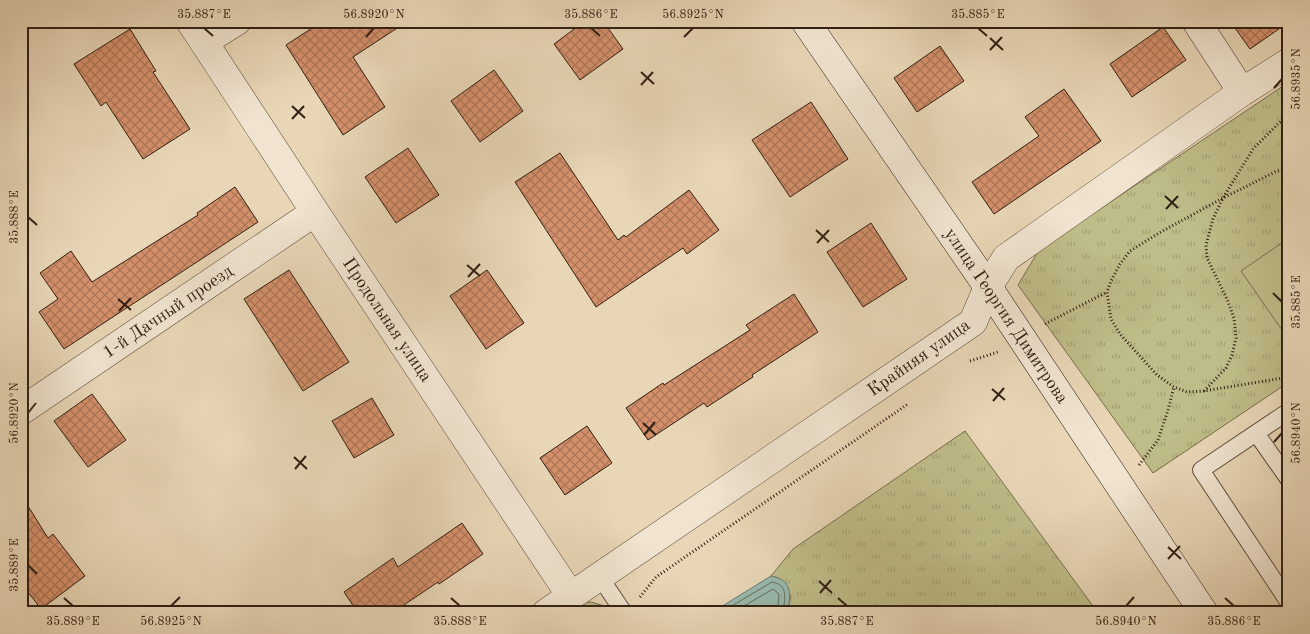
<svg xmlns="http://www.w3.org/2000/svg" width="1310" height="634" font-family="'Old Standard TT',serif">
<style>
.grass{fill:url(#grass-tufts);stroke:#786e4e}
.pitch{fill:#bebc88;stroke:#786e4e}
.water{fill:#97b9ad;stroke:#6f7c70}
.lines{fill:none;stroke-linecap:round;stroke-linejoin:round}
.shore{stroke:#646c60;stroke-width:1}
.building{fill:url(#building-cross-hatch);stroke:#322014}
.lane-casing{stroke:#604e3c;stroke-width:18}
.street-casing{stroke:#604e3c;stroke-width:29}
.secondary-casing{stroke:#322014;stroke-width:29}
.path{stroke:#322014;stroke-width:3;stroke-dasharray:1 2.5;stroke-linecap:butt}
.lane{stroke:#f0e4d0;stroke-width:16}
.street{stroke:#f0e4d0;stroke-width:28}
.secondary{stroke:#f0e4d0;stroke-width:28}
.ticks{fill:none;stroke:#322014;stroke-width:2}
.labels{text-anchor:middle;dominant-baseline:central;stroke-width:4;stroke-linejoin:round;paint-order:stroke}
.street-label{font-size:18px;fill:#322014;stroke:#f0e4d0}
.neatline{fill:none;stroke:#322014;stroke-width:2}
.ticks-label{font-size:12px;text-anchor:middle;fill:#322014}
</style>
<defs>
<pattern id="grass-tufts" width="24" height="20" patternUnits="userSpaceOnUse" patternTransform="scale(1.25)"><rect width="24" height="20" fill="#bebc88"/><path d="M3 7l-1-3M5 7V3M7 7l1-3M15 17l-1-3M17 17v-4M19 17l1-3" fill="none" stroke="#a4a174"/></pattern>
<pattern id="building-cross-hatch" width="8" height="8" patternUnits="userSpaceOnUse" patternTransform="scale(1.25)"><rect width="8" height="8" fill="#d4906b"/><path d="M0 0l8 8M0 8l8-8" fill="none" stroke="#ad7557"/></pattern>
</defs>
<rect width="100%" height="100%" fill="#e8d6b6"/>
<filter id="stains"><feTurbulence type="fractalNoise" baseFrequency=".004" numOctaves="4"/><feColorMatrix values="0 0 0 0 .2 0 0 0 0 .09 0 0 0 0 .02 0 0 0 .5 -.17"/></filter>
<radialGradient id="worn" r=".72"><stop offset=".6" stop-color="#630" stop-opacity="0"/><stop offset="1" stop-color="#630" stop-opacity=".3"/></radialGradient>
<path class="grass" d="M1289,82V382L1153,473L1018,285L1039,250Z
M965,431L1098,613H787L791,596L779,578L771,576L793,549Z
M591,602L608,607L612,613H567L582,603Z"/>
<path class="pitch" d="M1289,238V340L1241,271Z"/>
<path class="water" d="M771,576C793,580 791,595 787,613H711Z"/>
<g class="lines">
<path class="shore" d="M720,613L772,582C790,585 784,600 783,613
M732,613L773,589L778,593L779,596L777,613"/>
</g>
<path class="building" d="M323,21H408L353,57L385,107L343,135L286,45Z
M585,21H603L623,49L580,80L554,44Z
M1230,21H1289V22L1250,49Z
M1163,27L1186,60L1132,97L1110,64Z
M130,29L156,71L153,72L190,129L143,159L106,102L101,106L74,64Z
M940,46L964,81L917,112L894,78Z
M494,70L523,111L480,142L451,101Z
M1064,89L1101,141L994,214L972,182L1039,136L1025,117Z
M811,102L848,159L790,197L752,140Z
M408,148L439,195L396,223L365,177Z
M560,153L618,240L624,235L626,237L689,190L719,230L687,254L683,248L596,307L515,182Z
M235,187L258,222L64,349L39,312L58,299L40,273L71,251L92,282L198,215L197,213Z
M871,223L907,279L863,307L827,252Z
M289,270L349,362L303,391L244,299Z
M487,270L524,323L486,349L450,296Z
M794,294L818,332L752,375L753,377L707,407L704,403L648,440L626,408L663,383L664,385L750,330L746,325Z
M92,394L126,440L88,467L54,421Z
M372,398L394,435L354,458L332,421Z
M587,426L612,463L565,495L540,458Z
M21,495L48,538L53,534L85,576L41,609L21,583Z
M462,523L483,554L439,584L438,582L392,613H358L344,592L393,558L398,567Z"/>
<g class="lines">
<defs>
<path id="lane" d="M1289,411L1201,470L1289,603
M1256,433L1289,480
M600,577L624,613"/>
<path id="street" d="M190,21L315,212L571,596
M1196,21L1242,92
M204,42L237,21
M21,411L315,212
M546,613L973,322L988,287L1006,258L1242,92L1289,62"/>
<path id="secondary" d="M805,21L988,287L1204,613"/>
</defs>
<use href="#lane" class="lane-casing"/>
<use href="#street" class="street-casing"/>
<use href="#secondary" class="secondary-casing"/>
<path class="path" d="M1289,168L1275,172L1223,198L1159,233L1130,251L1120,264L1111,281L1107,292L1111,319L1120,334L1157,375L1174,387L1187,392L1204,391L1283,378L1289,376
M1045,324L1107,292
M970,361L998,352
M1204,391L1226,368L1232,355L1236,338L1234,318L1227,299L1207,258L1206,245L1213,219L1223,198L1253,149L1279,123L1289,116
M1139,465L1158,440L1168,410L1174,387
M640,597L656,577L908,404"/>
<use href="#lane" class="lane"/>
<use href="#street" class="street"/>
<use href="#secondary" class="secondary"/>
</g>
<path class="ticks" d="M204,28L213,36M591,28L600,36M978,28L987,36M366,37L374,28M684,37L693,28M990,38L1003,50M990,50L1002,37M641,72L654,84M641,85L653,72M1274,88L1282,79M292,106L305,118M292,119L304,106M1165,196L1178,208M1166,209L1178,196M28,217L37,225M816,230L829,242M817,243L829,230M467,265L480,276M468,277L480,264M1273,293L1282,302M118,299L131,310M119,311L131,298M992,389L1005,400M993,401L1004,388M28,413L36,403M643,423L656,435M644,435L655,422M1274,442L1282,433M294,457L307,469M295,469L306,456M1168,547L1181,559M1168,559L1180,546M28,565L37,574M819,581L832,593M820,593L831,580M64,598L73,606M451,598L460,606M838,598L847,606M1225,598L1234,606M171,606L180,597M1126,606L1134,597"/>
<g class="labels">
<g class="street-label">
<text transform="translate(168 312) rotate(-34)">1-й Дачный проезд</text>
<text transform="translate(1006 316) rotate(56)">улица Георгия Димитрова</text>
<text transform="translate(387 320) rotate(56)">Продольная улица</text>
<text transform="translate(919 358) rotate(-35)">Крайняя улица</text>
</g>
</g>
<rect width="1310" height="634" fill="none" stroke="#e8d6b6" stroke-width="55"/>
<rect x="28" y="28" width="1254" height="578" class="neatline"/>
<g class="ticks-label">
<text x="204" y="18">35.887°E</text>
<text x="374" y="18">56.8920°N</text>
<text x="591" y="18">35.886°E</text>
<text x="693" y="18">56.8925°N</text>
<text x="978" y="18">35.885°E</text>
<text transform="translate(1296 79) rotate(-90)" y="4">56.8935°N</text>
<text transform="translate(14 217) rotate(-90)" y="4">35.888°E</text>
<text transform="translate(1296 302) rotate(-90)" y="4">35.885°E</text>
<text transform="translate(14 413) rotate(-90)" y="4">56.8920°N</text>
<text transform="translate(1296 433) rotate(-90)" y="4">56.8940°N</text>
<text transform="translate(14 565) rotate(-90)" y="4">35.889°E</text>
<text x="73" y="625">35.889°E</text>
<text x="171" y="625">56.8925°N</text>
<text x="460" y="625">35.888°E</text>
<text x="847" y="625">35.887°E</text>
<text x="1126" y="625">56.8940°N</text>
<text x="1234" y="625">35.886°E</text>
</g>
<rect width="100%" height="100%" filter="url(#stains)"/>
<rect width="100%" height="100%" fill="url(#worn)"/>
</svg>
